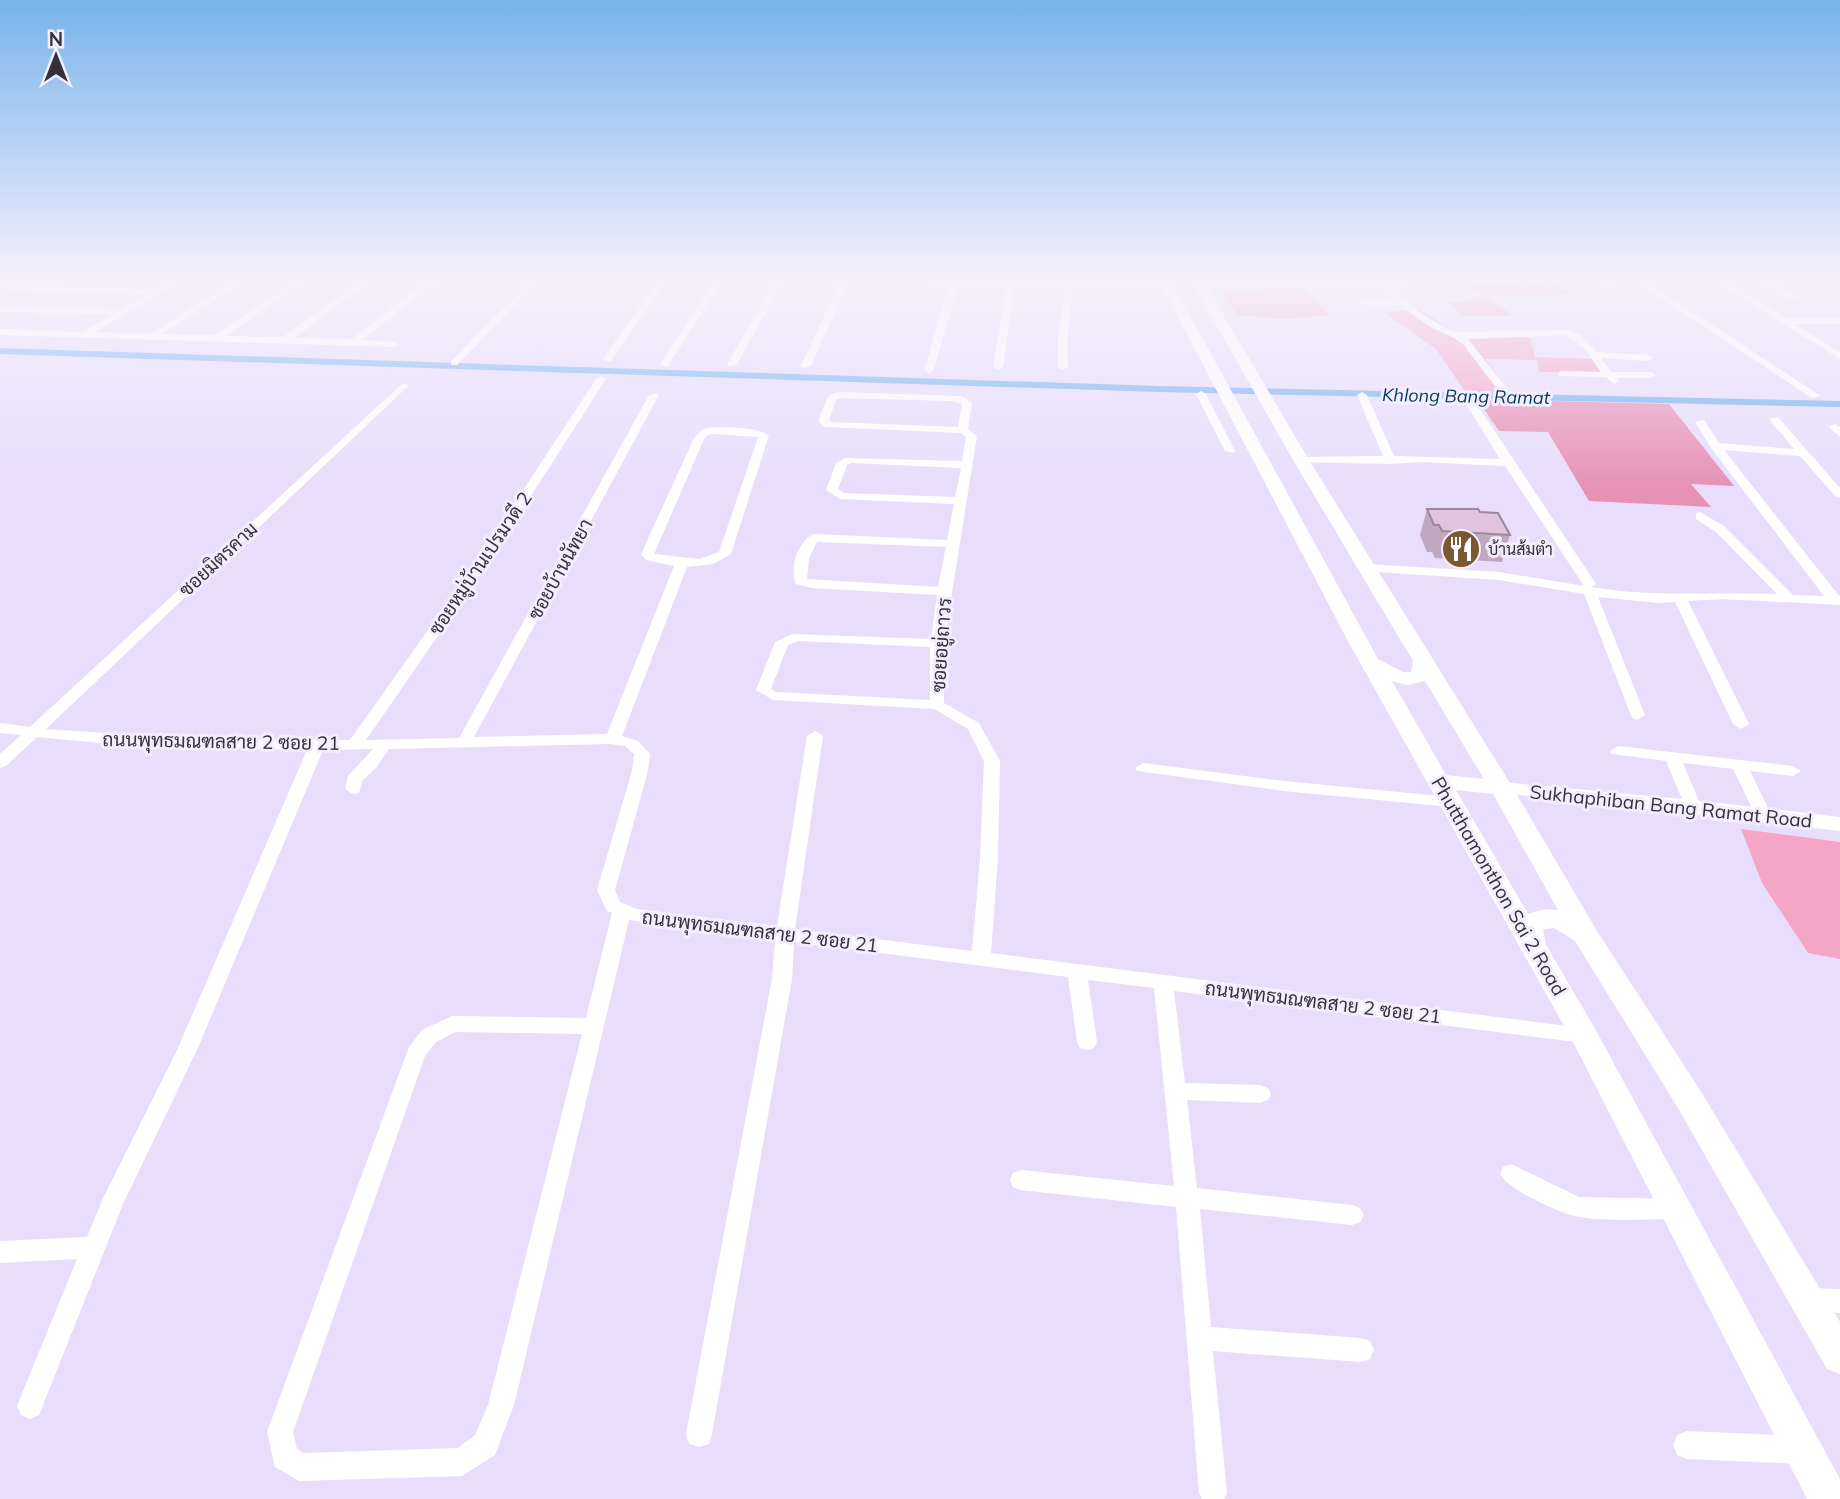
<svg xmlns="http://www.w3.org/2000/svg" width="1840" height="1499" font-family="Mulish,Sarabun,sans-serif">
<style>
.green{fill:#f4a6c7}
.forest{fill:#e791b7}
.lines{fill:none;stroke-linecap:round;stroke-linejoin:round}
.canal{fill:#71b2f0;fill-rule:evenodd}
.minor{fill:#fff;fill-rule:evenodd}
.tertiary{fill:#fff;fill-rule:evenodd}
.secondary{fill:#fff;fill-rule:evenodd}
.wall{fill:#c0a8c0}
.building{fill:#dfc3df;stroke:#9c889c;stroke-width:2}
.labels{text-anchor:middle;dominant-baseline:central;stroke-width:6;stroke-linejoin:round;paint-order:stroke}
.far-poi-label{font-size:16px;fill:#35303e;stroke:#f3eefd;text-anchor:start}
.far-water-label{font-size:18px;font-style:italic;fill:#04365e;stroke:#f3eefd}
.street-label{font-size:19px;fill:#35303e;stroke:#f3eefd}
</style>
<rect width="100%" height="100%" fill="#e8defb"/>
<path class="green" d="M1553,280L1574,294L1482,295L1461,283Z
M1301,287L1330,315L1284,319L1237,315L1220,290Z
M1485,297L1514,316H1463L1448,303Z
M1418,309L1466,339L1530,337L1535,357L1593,359L1602,373L1539,372L1537,360L1485,359L1511,394L1466,393L1436,349L1385,313Z
M1741,829L1840,842V959L1808,953L1762,883Z"/>
<path class="forest" d="M1477,399L1669,404L1734,486L1691,484L1711,507L1589,501L1548,432L1499,431Z"/>
<g class="lines">
<path class="canal" d="M0,348L1159,386L1840,401V407L1159,392L0,354Z"/>
<path class="minor" d="M177,277H187L95,332L150,334L241,277H251L162,334L215,335L302,277H312L226,336L283,337L365,277H473L439,279L363,340L396,342L398,344L393,347L0,335V329L83,332L113,314L0,312V306L121,309L147,294L0,290V286L156,289ZM373,279H429L352,339L294,338Z
M534,277H543L457,365H451V361Z
M661,277H669L611,361H605L603,359Z
M717,277H725L668,366H662L660,364Z
M778,277H786L737,364L729,366L727,364Z
M838,277C949,277 1055,282 1167,283L1171,285L1167,287H1073L1067,344L1068,367L1063,370L1058,367L1057,344L1065,287L1015,286L1003,367L998,370L993,367L1007,285L958,284L934,370L929,373L924,370L950,283L849,280L811,366L803,368L801,366L841,279Z
M1594,277H1604L1613,284L1606,286Z
M1629,277H1639L1821,396L1812,398Z
M1709,277H1719L1786,318H1840V324H1794L1840,352V359Z
M1753,277H1763L1798,298L1791,300Z
M1371,279H1377L1428,318L1455,332L1567,330L1579,334L1597,352L1649,355L1654,358L1649,361L1601,358L1611,372H1651L1656,375L1651,378H1616L1619,381L1614,384L1606,377L1559,376V372L1562,371L1601,372L1584,348L1565,335L1468,339L1510,392L1501,394L1463,344L1452,337L1432,328L1399,305H1361V301L1364,300H1393L1371,283Z
M601,376L606,379L484,569L366,740L459,738L649,395L658,393L659,395L474,737L607,734L674,566L646,560L641,554L694,438C695,436 700,431 702,430C713,424 759,428 769,435L731,554L713,564L687,567L622,736L638,741L650,754L648,771L615,890L620,902L637,909L777,926L807,736L815,731L823,736L795,929L972,951L980,858L984,761L968,729L934,709L773,700L756,690L775,642L792,634L931,639L937,595L812,588L796,584C789,569 798,540 814,534L947,540L954,504L840,499L826,490L836,463L845,458L962,461L966,437L961,433L825,427L818,421L828,396L838,392L962,396L972,403L968,429L977,436L944,643V703L979,723L1000,761L998,858L991,953L1591,1029L1594,1035L1591,1041L1584,1043L1174,991L1185,1083L1260,1085L1268,1088L1271,1094L1268,1100L1260,1103L1187,1100L1197,1188L1352,1205L1360,1208L1364,1215L1360,1222L1352,1225L1200,1209L1211,1327L1361,1338L1370,1341L1374,1350L1370,1359L1361,1362L1213,1351L1227,1493L1224,1499H1202L1199,1493L1176,1207L1021,1190L1013,1187L1010,1180L1013,1173L1021,1170L1174,1186L1154,988L1088,980L1097,1042L1094,1048L1087,1050L1080,1048L1077,1042L1068,977L794,942L792,979L712,1434L709,1444L699,1447L689,1444L686,1434L772,979L775,940L629,920L514,1405L495,1455L462,1476L299,1481L275,1467L267,1432L409,1047L422,1030L452,1016L586,1018L612,913L607,911L597,890L632,771L634,754L625,746L609,744L389,749L376,768L362,781L359,793L353,794L345,789L348,776L373,749L323,750L197,1050L123,1204L39,1415L30,1419L21,1415L17,1406L77,1259L0,1263V1241L87,1237L104,1196L177,1050L307,750L132,746L37,737L6,766L0,768V754L21,735L0,733V723L30,727L403,383L408,386L406,388L46,729L198,739L350,740L472,568L596,379ZM840,398L951,401L962,404L958,427L831,422L829,420L836,400ZM714,434L758,437L719,552L699,559L654,554L704,439L708,435ZM851,463L961,468L955,497L843,493L838,489L847,465ZM817,542L946,547L938,587L807,579L809,558ZM798,641L930,647V700L776,692L771,689L788,645ZM455,1032L582,1034L488,1405L475,1435L458,1448L303,1453L297,1449L293,1432L425,1056L436,1042Z
M1201,391L1206,394L1235,451L1234,453L1225,451L1196,394Z
M1362,392L1367,395L1394,456L1500,459L1465,402L1474,400L1596,584L1591,587C1653,598 1715,591 1777,594L1716,532L1696,519V513L1700,512L1724,526L1793,595L1824,596L1711,448L1695,422L1704,420L1719,443L1794,449L1769,419L1778,417L1840,488V498L1836,497L1800,456L1724,450L1840,597V605L1721,599L1688,601L1749,724L1741,729L1733,724L1675,602L1659,603L1598,597L1645,715L1637,720L1632,718L1584,594L1499,580L1362,571L1361,568L1367,564L1499,572L1584,586L1505,466L1422,462L1391,464L1297,462V458L1301,457L1383,456L1357,395Z
M1834,424L1840,427V437L1829,427Z
M1618,746L1793,766L1801,771L1793,776L1750,771L1771,814L1763,819L1755,814L1733,769L1683,763L1701,806L1693,811L1685,806L1666,761L1612,754L1610,751Z
M1143,763L1284,781L1451,797L1459,802L1451,807L1284,791L1137,771L1135,768Z
M1511,1164L1579,1197L1678,1199L1686,1202L1690,1209L1686,1216L1678,1219C1646,1219 1611,1222 1580,1217C1563,1215 1507,1189 1500,1174L1503,1167Z
M1806,1288L1840,1289V1313L1806,1312L1797,1308L1794,1300L1797,1292Z
M1687,1431L1801,1436L1811,1440L1815,1450L1811,1460L1801,1464L1687,1459L1677,1455L1673,1445L1677,1435Z"/>
<path class="tertiary" d="M1375,277H1482L1477,280L1199,289L1194,286L1199,283Z
M1501,782L1693,800L1840,817V831L1494,792L1491,788L1494,784Z"/>
<path class="secondary" d="M1157,277H1169L1378,659L1403,672H1411L1413,661L1293,460L1189,277H1201L1309,460L1513,788L1597,931L1700,1090L1840,1322V1374L1827,1369L1678,1108L1575,941L1554,928L1543,929L1546,945L1594,1027L1840,1479V1499H1807L1572,1040L1349,643ZM1392,681L1407,685L1425,681L1484,779L1446,775ZM1456,790L1493,794L1558,910L1545,909L1528,914Z"/>
</g>
<path class="wall" d="M1427,509L1480,512L1510,535L1502,562L1435,558L1432,552H1427L1420,535Z"/>
<path class="building" d="M1427,509H1478L1480,512L1498,513L1510,535L1442,531L1439,525H1434Z"/>
<linearGradient id="sky" x2="0" y2="1"><stop stop-color="#78b3eb"/><stop offset="0.57" stop-color="#f5f0fd"/><stop offset="1" stop-color="#f5f0fd" stop-opacity="0"/></linearGradient>
<rect width="1840" height="487" fill="url(#sky)"/>
<defs>
<symbol id="restaurant-disc" viewBox="-11 -11 22 22"><circle r="9.5" fill="#7a5930" stroke="#f3eefd"/><path d="M-5-6h1v4h1v-4h1v4h1v-4h1v5L-1.5 .5V6h-2V.5L-5-1ZM5-6V6H3V1.5H1.5Q1.5-4 5-6Z" fill="#fff"/></symbol>
</defs>
<g fill-rule="evenodd">
<use href="#restaurant-disc" x="1439" y="527" width="44" height="44"/>
</g>
<g class="labels">
<g class="far-poi-label">
<text x="1488" y="549">บ้านส้มตำ</text>
</g>
<g class="far-water-label">
<text transform="translate(1466 396) rotate(1)">Khlong Bang Ramat</text>
</g>
<g class="street-label">
<text transform="translate(218 559) rotate(-43)">ซอยมิตรคาม</text>
<text transform="translate(480 563) rotate(-56)">ซอยหมู่บ้านเปรมวดี 2</text>
<text transform="translate(560 569) rotate(-61)">ซอยบ้านนัทยา</text>
<text transform="translate(941 645) rotate(-86)">ซอยอยู่ถาวร</text>
<text transform="translate(221 741) rotate(1)">ถนนพุทธมณฑลสาย 2 ซอย 21</text>
<text transform="translate(1671 806) rotate(6)">Sukhaphiban Bang Ramat Road</text>
<text transform="translate(1499 886) rotate(60)">Phutthamonthon Sai 2 Road</text>
<text transform="translate(760 931) rotate(7)">ถนนพุทธมณฑลสาย 2 ซอย 21</text>
<text transform="translate(1323 1002) rotate(7)">ถนนพุทธมณฑลสาย 2 ซอย 21</text>
</g>
</g>
<g transform="translate(56 56)" stroke="#f3eefd" stroke-width="5" paint-order="stroke">
<path d="M0-5L12 26L0 18L-12 26Z" fill="#35303e"/>
<text y="-10" font-size="19" font-weight="bold" text-anchor="middle" fill="#35303e">N</text>
</g>
</svg>
